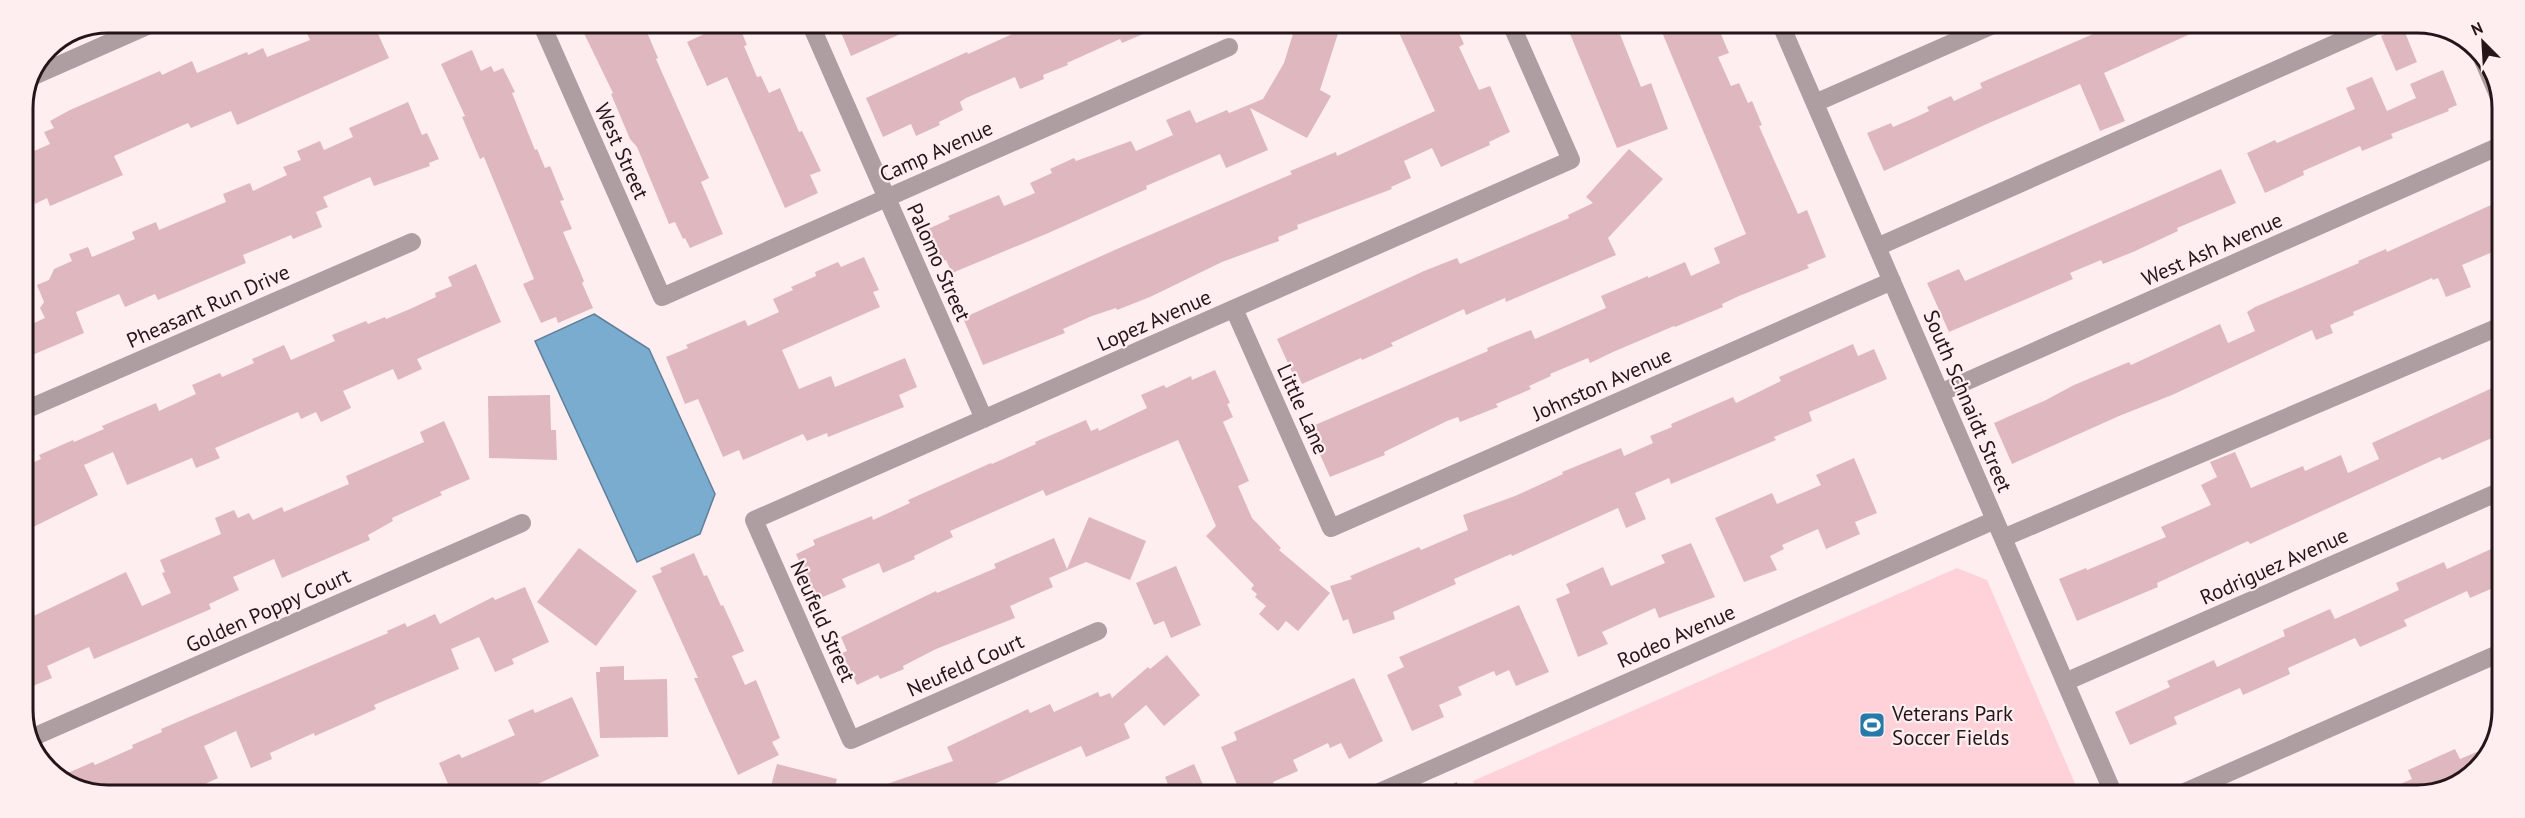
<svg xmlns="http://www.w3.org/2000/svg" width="2525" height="818" font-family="'PT Sans',sans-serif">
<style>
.green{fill:#ffd2da}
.water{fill:#7aacd0;stroke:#607f99;stroke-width:1.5}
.building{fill:#dfb8bf}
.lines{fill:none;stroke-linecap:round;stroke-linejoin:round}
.path{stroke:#a59698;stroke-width:4;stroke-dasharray:3 4.5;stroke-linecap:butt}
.minor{stroke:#af9ea1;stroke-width:18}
.labels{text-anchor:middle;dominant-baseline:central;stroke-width:4.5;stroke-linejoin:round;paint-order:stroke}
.street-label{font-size:21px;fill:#231518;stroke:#feeef0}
.poi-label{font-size:21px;fill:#231518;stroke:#feeef0;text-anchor:start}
.rim{fill:none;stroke:#231518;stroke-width:3}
</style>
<rect width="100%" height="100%" fill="#feeef0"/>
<path class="green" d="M1957,568L1987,580L2080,795L1478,794L1473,781Z"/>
<path class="water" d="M594,314L649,349L715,494L700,534L637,562L535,341Z"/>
<path class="building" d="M302,23H373L389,58L237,125L231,111L191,128L188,123L114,156L123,175L50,206L47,198L35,204L34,200L23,205V156L50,144L44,132L54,128L50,121L70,110L160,71L162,75L192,61L197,73L247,52L248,55L263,48L267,57L310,40Z
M579,23H643L658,58L656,59L709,178L701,182L723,234L690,248L685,238L683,239L675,222L669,224L637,147L630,139L611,94L613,93Z
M710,23H738L747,45L744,46L757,77L761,76L769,93L780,88L799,132L802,131L821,171L810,175L818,193L785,208L727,77L707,86L687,42L713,30Z
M837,23L923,24L851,56Z
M1024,24H1167L1122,43L1120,39L1067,63L1068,65L1043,75L1044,79L1020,89L1015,77L966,98L960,102L963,110L939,122L940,125L916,136L911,124L883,137L866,98L967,52L968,54L1026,28Z
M1296,24H1341L1320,90L1331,96L1307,138L1250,108L1268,150L1226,168L1220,154L1146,186L1147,189L1046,234L952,273L946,260L942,261L928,229L950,219L948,216L999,195L1004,206L1035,193L1030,183L1052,173L1050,169L1074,158L1076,161L1131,141L1136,151L1173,135L1166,120L1190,110L1196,123L1227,110L1229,113L1263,99L1284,63Z
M1395,24H1455L1464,44L1459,47L1479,90L1490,86L1510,132L1489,142L1490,145L1441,167L1432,148L1404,161L1411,178L1391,187L1392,189L1297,225L1298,229L1278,237L1279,241L1222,262L1150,297L1117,310L1116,308L1092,316L1063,329L1065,333L983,365L963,318L1117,249L1292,174L1290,171L1336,152L1337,156L1435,111Z
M1566,24H1616L1641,87L1651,83L1668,129L1617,148Z
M1659,25H1717L1729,53L1718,57L1731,86L1739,83L1748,103L1752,101L1762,125L1759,126L1798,214L1807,210L1826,257L1807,265L1809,268L1739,296L1722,304L1723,307L1675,327L1674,326L1613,352L1590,363L1588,358L1550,374L1551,376L1529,386L1531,389L1496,404L1498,407L1460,422L1458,417L1447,421L1384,452L1385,455L1330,477L1308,428L1488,351L1487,348L1531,330L1535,339L1606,308L1601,296L1648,276V278L1685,262L1691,276L1720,263L1714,248L1746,234Z
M2114,25H2210L2104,73L2125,121L2100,131L2080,84L1989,123L1884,171L1867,133L1891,123L1893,127L1914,118L1929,111L1927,107L1951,96L1954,101L1982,88L1980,83Z
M2402,25L2417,62L2396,71L2381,36Z
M472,50L481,71L491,66L494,72L503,68L515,92L512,93L535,150L537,149L545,168L550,166L564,200L560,201L572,229L563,232L584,281L582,283L593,308L558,323L556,317L541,323L523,284L534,279L484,157L480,159L462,117L465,116L441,64Z
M2443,70L2457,105L2448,109L2449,111L2391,134L2393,138L2362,151L2360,146L2303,171L2304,175L2265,193L2247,153L2275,140L2277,143L2355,109L2346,88L2372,77L2387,111L2416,98L2410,84Z
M408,102L422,135L427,133L439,159L429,163L430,166L374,186L370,177L323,197L328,207L316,212L322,227L293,239L291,235L243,255L246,263L158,300L155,294L125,307L119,294L76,312L84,333L23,359V328L45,318L40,308L44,302L37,285L49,280L54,269L72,261L69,254L88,247L92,257L135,239L132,232L156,222L159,230L226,202L223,194L250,183L253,191L287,175L283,167L301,160L297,151L320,141L324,150L353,137L349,128Z
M1629,149L1663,179L1608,238L1616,255L1506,302L1505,298L1466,315L1464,309L1391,343L1393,346L1362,360L1361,358L1302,384L1296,371L1292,372L1277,339L1424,271L1457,258L1460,264L1569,218L1568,215L1593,203L1586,197Z
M2221,169L2236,203L2177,228L2178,231L2133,252L2103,264L2101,260L2070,273L2073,279L1949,332L1927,283L1959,269L1965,281Z
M2491,205L2502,231V248L2462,265L2471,287L2446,297L2438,278L2433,280L2432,278L2353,312L2354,315L2330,325L2333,333L2316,340L2312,330L2172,395L2119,416L2012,464L1994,423L2046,400L2074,385L2129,362L2131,365L2220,324L2228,343L2255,331L2247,312L2255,307L2359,263L2358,261L2386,249L2387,252Z
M864,257L879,290L873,292L880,307L782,350L799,389L831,376L835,387L905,358L917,387L899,395L904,407L828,437L827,433L807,441L803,434L743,460L739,450L723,457L698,399L685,404L666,357L688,348L686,345L745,320L748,326L779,312L773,299L793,290L791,287L816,276L815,272L838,262L841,267Z
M476,264L501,322L417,359L422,369L398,380L393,369L343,391L351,408L321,422L316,412L301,419L298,412L215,448L220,458L196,468L192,458L127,485L113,452L84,465L98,495L23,532V467L41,459L39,455L73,440L74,442L104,429L102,426L156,403L159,411L196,394L192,385L220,373L222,377L254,363L252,359L284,345L291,360L335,341L332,335L366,321L368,324L385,317L386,319L410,309L436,297L435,293L452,286L448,277Z
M1853,344L1858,356L1874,349L1887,379L1809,412L1812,421L1774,437L1776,440L1671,484L1669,478L1635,493L1646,519L1626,528L1618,508L1512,556L1511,554L1454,579L1456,584L1393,612L1395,619L1353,634L1348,619L1343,621L1330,586L1352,579L1350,576L1419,547L1421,550L1468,530L1463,515L1515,496L1563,474L1562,472L1621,448L1624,456L1653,443L1650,436L1672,427L1671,424L1733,397L1736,403L1781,381L1779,377Z
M1215,370L1230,403L1227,404L1233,417L1223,422L1249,481L1238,486L1252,518L1281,548L1279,550L1330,593L1298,631L1286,621L1278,631L1259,614L1266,606L1255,597L1257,594L1251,589L1254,585L1206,536L1216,526L1178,440L1046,496L1043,490L950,531L953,537L914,556L915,559L883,573L879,563L842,579L846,587L816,600L796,554L815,545L813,540L872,516L873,520L910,503L908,500L991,463L992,464L1036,444L1035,442L1086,420L1091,431L1098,428L1099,431L1147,408L1141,395L1164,385L1166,388L1191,376L1192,380Z
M2501,384V434L2442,460L2440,457L2250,544L2248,541L2157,583L2158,587L2077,621L2059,579L2086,568L2087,570L2166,537L2161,527L2211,505L2201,485L2217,477L2210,462L2235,452L2251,488L2303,466L2305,471L2341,455L2348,473L2379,459L2372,443Z
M550,395L551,430H556L557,460L489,458L488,396Z
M444,421L470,479L440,492L442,495L392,518L393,521L368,535L370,540L282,578L274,559L233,577L239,590L209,604L211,609L94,659L89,647L47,666L52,678L23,690V621L126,572L142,606L171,593L162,573L165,572L160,560L221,534L215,518L234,510L238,518L249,513L253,520L282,507L284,512L349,484L346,476L424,442L420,432Z
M1854,458L1877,513L1855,522L1860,534L1826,549L1818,529L1782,545L1784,549L1770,556L1777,570L1744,582L1715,518L1772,493L1777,504L1821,485L1816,475Z
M1089,517L1146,541L1130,580L1086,562L1049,578L1053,587L1010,606L1015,618L936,649L903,666L904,669L880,679L878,675L857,685L842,653L847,651L841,637L936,591L937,593L996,568L994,564L1054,538L1067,569Z
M1691,543L1715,597L1659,618L1655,608L1602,632L1608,644L1578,657L1556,599L1570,593L1566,584L1603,567L1611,586L1665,563L1661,555Z
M2500,545V585L2470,598L2467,591L2404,620L2407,626L2360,647L2355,638L2288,668L2290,674L2243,695L2240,688L2174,717L2177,724L2130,745L2115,712L2170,687L2167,681L2214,660L2217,667L2285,636L2283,630L2330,609L2335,619L2399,590L2396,583L2444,562L2447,569Z
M579,548L637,591L596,646L537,602Z
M694,553L704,576L707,575L721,606L723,605L744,651L732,656L745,685L756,680L780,738L772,742L779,755L738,775L694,678H698L652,576L662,572L660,568Z
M1176,566L1201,625L1171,638L1164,621L1154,625L1136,583Z
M525,587L549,642L512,659L514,664L495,672L479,637L451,649L459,669L374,705L376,709L315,736L314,733L270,753L272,759L251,768L236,731L204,746L218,778L186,793L86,792L61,776L93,762L95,765L133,748L132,745L162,732L161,729L388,633L387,631L405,623L407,627L435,614L440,624L493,597L495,600Z
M1519,605L1549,672L1516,686L1509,670L1496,676L1494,671L1458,687L1462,695L1439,705L1444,717L1412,731L1387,675L1404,667L1399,657Z
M1167,655L1200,695L1164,726L1146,705L1124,724L1130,738L1086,757L1081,746L971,794H867V791L953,761L947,747L1028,709L1030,713L1050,704L1054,712L1098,692L1100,697L1110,693L1112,698L1148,667L1150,669Z
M624,666V680L667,679L668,737L600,738L596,672H600V667Z
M1354,678L1383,741L1349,759L1341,743L1330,748L1328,743L1293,760L1298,771L1273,782L1279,794H1241L1221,747L1237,740L1234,732Z
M572,697L599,756L518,793H452L439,763L459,754L462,758L515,735L508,720L533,709L535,713Z
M2491,746L2469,778L2417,795H2375L2412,779L2408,770L2455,749L2460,759Z
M777,764L837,779L833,793H769Z
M1194,764L1207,794H1172L1165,777Z"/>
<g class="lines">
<path class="path" d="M1434,794L1460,783L1465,794"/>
<path class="minor" d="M541,23L662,297L1229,47
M810,23L984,419
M1781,25L2114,795
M2479,51L2502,104
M36,75L154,23
M1815,103L1993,25
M1877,247L2377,25
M1234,309L1331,528L1892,281
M1940,393L2502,145
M23,411L412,242
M2003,538L2501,326
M1098,631L851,740L754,520L1571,160L1511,24
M2065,682L2501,491
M31,738L522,523
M1375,794L1995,520
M2178,795L2500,653"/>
</g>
<defs>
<symbol id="stadium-square" viewBox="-11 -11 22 22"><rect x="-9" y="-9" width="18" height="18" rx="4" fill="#2779aa" stroke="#feeef0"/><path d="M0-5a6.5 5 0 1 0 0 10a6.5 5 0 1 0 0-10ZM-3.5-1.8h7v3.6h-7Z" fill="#fff"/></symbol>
</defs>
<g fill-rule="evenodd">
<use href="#stadium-square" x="1857" y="710" width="30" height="30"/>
</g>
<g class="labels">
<g class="street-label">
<text transform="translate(622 151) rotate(66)">West Street</text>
<text transform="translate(936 151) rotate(-24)">Camp Avenue</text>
<text transform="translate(2212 249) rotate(-24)">West Ash Avenue</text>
<text transform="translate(939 262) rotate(66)">Palomo Street</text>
<text transform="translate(208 306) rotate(-24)">Pheasant Run Drive</text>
<text transform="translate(1154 320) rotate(-24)">Lopez Avenue</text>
<text transform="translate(1602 384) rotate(-24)">Johnston Avenue</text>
<text transform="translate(1968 401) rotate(67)">South Schnaidt Street</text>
<text transform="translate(1303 409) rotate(66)">Little Lane</text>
<text transform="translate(2274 566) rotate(-24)">Rodriguez Avenue</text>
<text transform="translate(268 610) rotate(-24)">Golden Poppy Court</text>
<text transform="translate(823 621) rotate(66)">Neufeld Street</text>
<text transform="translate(1676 636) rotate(-24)">Rodeo Avenue</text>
<text transform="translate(965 665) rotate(-24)">Neufeld Court</text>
</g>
<g class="poi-label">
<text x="1892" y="713">Veterans Park<tspan x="1892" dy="24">Soccer Fields</tspan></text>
</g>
</g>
<path d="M0 0H2525V818H0ZM108 33H2417A75 75 0 0 1 2492 108V710A75 75 0 0 1 2417 785H108A75 75 0 0 1 33 710V108A75 75 0 0 1 108 33Z" fill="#feeef0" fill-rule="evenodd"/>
<path class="rim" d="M108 33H2417A75 75 0 0 1 2492 108V710A75 75 0 0 1 2417 785H108A75 75 0 0 1 33 710V108A75 75 0 0 1 108 33Z"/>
<g transform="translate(2483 42) rotate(336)" stroke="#feeef0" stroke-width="4.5" paint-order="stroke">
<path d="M0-4.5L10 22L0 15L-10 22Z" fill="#231518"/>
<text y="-9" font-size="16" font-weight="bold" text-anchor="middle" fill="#231518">N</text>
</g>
</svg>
